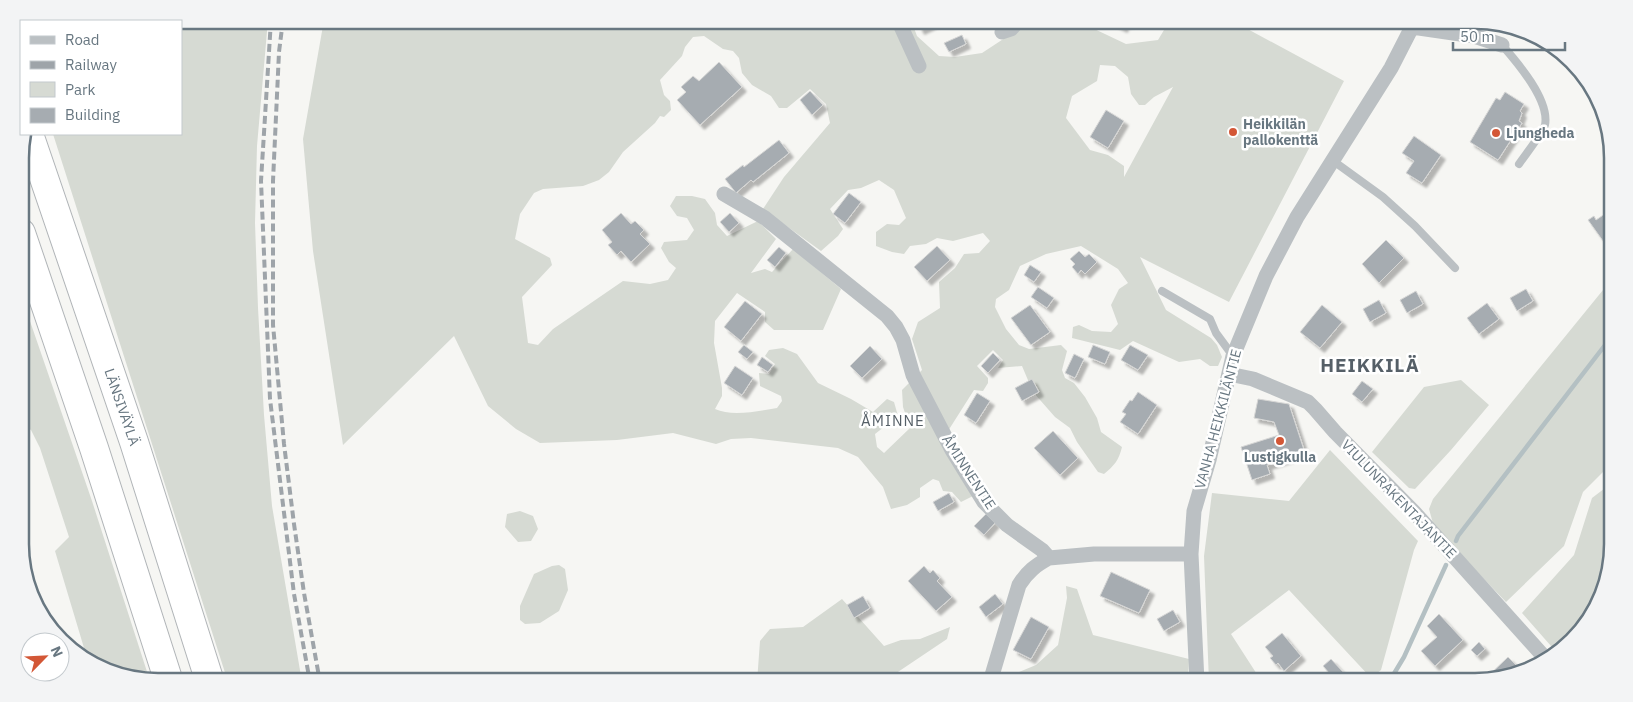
<svg xmlns="http://www.w3.org/2000/svg" width="1633" height="702" font-family="'IBM Plex Sans',sans-serif">
<style>
.green{fill:#d6dad3;fill-rule:evenodd}
.lines{fill:none;stroke-linecap:round;stroke-linejoin:round}
.stream{stroke:#b4c0c3;stroke-width:4.5}
.building{fill:#a6acb1;stroke:#d7d7d6;filter:url(#shadow)}
.highway-casing{stroke:#b1b5b8;stroke-width:30}
.lane{stroke:#bbc0c3;stroke-width:8}
.street{stroke:#bbc0c3;stroke-width:15}
.highway{stroke:#fff;stroke-width:28}
.rail{stroke:#9ea4a9;stroke-width:4;stroke-dasharray:8 4;stroke-linecap:butt}
.poi-dot{fill:#d35736;stroke:#fff;stroke-width:2}
.labels{text-anchor:middle;dominant-baseline:central;stroke-width:5;stroke-linejoin:round;paint-order:stroke}
.poi-label{font-size:14px;font-weight:bold;fill:#687781;stroke:#fff;text-anchor:start}
.street-label{font-size:14px;fill:#687781;stroke:#fff}
.neighbourhood-label{font-size:15px;letter-spacing:1px;fill:#555f67;stroke:#fff}
.district-label{font-size:19px;font-weight:bold;letter-spacing:1px;fill:#555f67;stroke:#fff}
.rim{fill:none;stroke:#687781;stroke-width:2.5}
</style>
<defs>
<filter id="shadow"><feDropShadow dx="4.5" dy="4.5" stdDeviation="1" flood-color="#0004"/></filter>
</defs>
<rect width="100%" height="100%" fill="#f6f6f3"/>
<path class="green" d="M158,20H268L257,146L255,223L258,308L264,415L272,506L302,682H228L53,134H181V21H151Z
M324,20H911L917,36L939,56L955,57L982,53L1014,32L1025,20H1086V25L1126,44L1158,40L1170,20H1231L1344,81L1229,302L1140,257L1166,310L1211,338L1217,345L1222,357L1218,366H1210L1200,359L1179,362L1133,341L1120,350L1072,338L1073,327L1079,325L1092,331L1111,332L1118,324L1111,305L1119,289L1128,283L1118,269L1081,246L1046,254L1020,266L1009,290L996,299L995,307L1006,329L1019,345L1029,349L1061,345L1067,351L1062,370L1065,378L1074,383L1085,397L1097,418L1101,432L1122,447C1119,460 1114,466 1104,474L1098,472L1077,442L1070,428L1055,417L1033,392L1022,366L998,368L1003,360L993,350L977,366L988,378V383L983,391L974,390L948,431L975,495L961,502L952,492L943,491L939,481L933,479L920,488V497L907,505L891,509L883,487L858,457L838,448L751,438L731,439L716,444L673,433L617,440L540,443L516,429L488,406L454,336L343,445L313,251L303,139ZM704,36L723,49L733,51L739,58L742,73L752,85L771,96L779,108H787L810,89L826,104L830,123L784,177L763,209L821,251L838,236L843,229L830,209L848,190L861,188L879,180L894,190L906,218L899,225L887,224L876,232V246L892,252L904,254L910,246L926,244L937,238L953,241L983,233L990,241L979,253L964,254L955,268L939,282L940,308L918,322L912,339L922,370L902,390L903,407L910,428L884,453L877,447L875,434L898,416L894,402L887,399L873,412L851,399L818,383L797,354L783,348L769,350L765,356L775,364L769,374L759,373L760,386L781,396L782,401L777,408C758,411 732,417 715,409L722,396V388L714,343L715,321L737,293L765,312V322L774,330H823L841,289L793,249L772,272L765,269L751,273L776,239L758,221L727,236L717,225L715,213L705,199L692,196H676L670,206L677,216L687,218L694,230L687,240L664,242L661,248L669,262L676,268L668,280L650,284L623,281L553,329L538,345L528,343L522,297L552,265L550,258L515,239L520,214L534,193L543,189L583,186L599,180L609,172L623,152L655,123L660,116L664,117L671,110L670,101L664,95L660,80L682,56L685,47L693,37ZM1100,65L1115,66L1128,77L1131,94L1139,105H1145L1154,97L1173,87L1124,177V166L1108,155L1090,150L1066,118L1072,96L1097,81Z
M1612,269L1613,462L1583,492L1564,546L1506,602L1434,527L1429,509L1433,499L1603,290Z
M21,295L92,501L150,681L105,672L87,658L55,551L69,537L40,448L31,430L21,424Z
M1461,380L1489,405L1451,450L1415,489L1409,488L1372,452L1424,387Z
M1330,450L1418,541L1414,550L1381,670L1371,678L1289,590L1231,634L1262,682H1209L1204,556L1212,493L1289,501Z
M1613,482V545L1603,597L1558,654L1522,613L1574,555L1592,498Z
M520,511L533,516L538,529L531,541L518,542L505,527L507,514Z
M559,565L565,569L568,590L559,611L540,623L525,624L520,620V606L534,574L552,566Z
M1066,586L1077,589L1093,635L1189,659L1188,682H1006L1012,675L1036,665L1058,645L1067,598Z
M842,599L884,646L901,640L920,639L950,627L947,639L883,682H757L760,641L770,629L803,627Z"/>
<g class="lines">
<path class="stream" d="M1456,541L1458,536L1612,336
M1389,682L1404,657L1446,565"/>
</g>
<path class="building" d="M915,20H941L920,30Z
M1106,20H1130L1128,24L1125,23L1123,28Z
M962,35L966,44L949,52L944,43Z
M719,62L742,87L700,125L677,100L686,92L681,87L693,76L699,81Z
M810,91L823,105L812,115L800,100Z
M1505,92L1524,104L1520,111L1522,113L1519,121L1522,123L1498,160L1470,142L1496,98L1500,100Z
M1106,110L1124,121L1108,148L1090,137Z
M1414,136L1441,155L1422,183L1406,173L1414,161L1402,153Z
M779,140L789,153L753,182L751,180L736,193L725,179L743,165L744,167Z
M849,193L861,202L845,223L833,214Z
M1612,209V245L1608,248L1588,220L1594,216L1596,220Z
M621,213L631,224L635,221L644,230L640,234L650,244L631,262L621,251L617,255L608,245L612,242L602,230Z
M730,213L739,223L729,232L720,222Z
M1386,240L1404,258L1379,283L1362,264Z
M937,246L950,260L927,281L914,267Z
M779,247L786,253L775,267L767,260Z
M1079,251L1085,257L1089,254L1097,262L1085,274L1081,270L1078,274L1072,267L1075,264L1070,259Z
M1030,265L1041,272L1034,282L1024,275Z
M1038,287L1054,298L1047,308L1031,297Z
M1526,289L1533,301L1517,311L1510,298Z
M1416,291L1423,304L1407,313L1400,300Z
M1379,300L1386,313L1370,322L1363,309Z
M745,301L762,314L741,341L724,327Z
M1487,303L1499,319L1479,334L1467,318Z
M1030,305L1050,332L1031,345L1011,318Z
M1322,305L1342,322L1320,348L1300,332Z
M744,345L753,352L747,359L738,352Z
M1093,345L1110,352L1105,364L1088,357Z
M1130,345L1148,355L1138,370L1121,360Z
M870,346L882,359L862,378L850,366Z
M993,353L1000,360L988,373L981,366Z
M1074,354L1084,359L1075,378L1065,373Z
M762,357L773,365L768,372L757,365Z
M735,366L753,378L742,395L724,383Z
M1032,379L1039,392L1022,401L1015,388Z
M1362,381L1373,389L1362,402L1352,394Z
M1138,392L1157,405L1138,434L1120,422L1126,414L1122,412L1130,400L1132,401Z
M977,393L990,401L976,423L964,415Z
M1258,399L1289,404L1305,453L1267,465L1270,474L1252,480L1241,447L1279,435L1274,422L1254,418Z
M1053,431L1078,458L1060,475L1034,448Z
M949,493L954,502L938,511L933,502Z
M986,514L995,523L984,535L974,526Z
M924,566L930,573L933,570L940,578L937,581L952,597L936,611L908,581Z
M1111,572L1150,590L1139,613L1100,596Z
M995,594L1003,604L986,617L979,607Z
M863,596L870,608L854,618L847,605Z
M1173,610L1180,622L1164,631L1157,619Z
M1439,614L1463,640L1435,666L1421,651L1437,637L1427,626Z
M1031,617L1049,627L1031,659L1013,650Z
M1282,633L1301,656L1284,671L1278,663L1276,665L1270,658L1273,656L1265,647Z
M1479,642L1485,649L1477,656L1471,650Z
M1508,657L1519,668L1482,682Z
M1331,659L1343,672L1335,680L1323,666Z"/>
<g class="lines">
<defs>
<path id="highway" d="M29,134L134,442L210,682
M21,233L94,448L169,682"/>
</defs>
<use href="#highway" class="highway-casing"/>
<path class="lane" d="M1502,45C1517,62 1550,100 1545,125C1542,134 1525,155 1519,164
M1332,160L1383,197L1415,226L1455,268
M1162,291L1210,319L1216,333L1233,356"/>
<path class="street" d="M898,20L919,66
M1412,27L1474,36L1502,45
M1002,32L1011,29L1019,20
M724,194L765,218L887,316L896,327L903,340L913,375L952,450L984,502L1007,525L1042,550L1049,558L1094,554H1191
M1229,374L1253,379L1308,402L1315,409L1335,432L1414,512L1546,659
M990,682L1019,585C1027,572 1036,565 1049,558
M1197,682L1191,554L1194,511L1209,460L1233,356L1266,276L1297,217L1391,68L1412,27V20"/>
<use href="#highway" class="highway"/>
<path class="rail" d="M271,20L261,181L270,399L294,594L310,682
M283,20L279,52L273,181V325L284,444L294,524L304,593L320,682"/>
</g>
<g class="poi-dot">
<circle cx="1233" cy="132" r="5"/>
<circle cx="1496" cy="133" r="5"/>
<circle cx="1280" cy="441" r="5"/>
</g>
<g class="labels">
<g class="poi-label">
<text x="1243" y="124">Heikkilän<tspan x="1243" dy="16">pallokenttä</tspan></text>
<text x="1506" y="133">Ljungheda</text>
<text x="1280" y="457" text-anchor="middle">Lustigkulla</text>
</g>
<g class="street-label">
<text transform="translate(122 407) rotate(71)">LÄNSIVÄYLÄ</text>
<text transform="translate(1218 419) rotate(-75)">VANHA HEIKKILÄNTIE</text>
<text transform="translate(969 472) rotate(57)">ÅMINNENTIE</text>
<text transform="translate(1399 499) rotate(46)">VIULUNRAKENTAJANTIE</text>
</g>
<g class="neighbourhood-label">
<text x="893" y="420">ÅMINNE</text>
</g>
<g class="district-label">
<text x="1370" y="365">HEIKKILÄ</text>
</g>
</g>
<path d="M0 0H1633V702H0ZM158 29H1475A129 129 0 0 1 1604 158V544A129 129 0 0 1 1475 673H158A129 129 0 0 1 29 544V158A129 129 0 0 1 158 29Z" fill="#f3f4f5" fill-rule="evenodd"/>
<path class="rim" d="M158 29H1475A129 129 0 0 1 1604 158V544A129 129 0 0 1 1475 673H158A129 129 0 0 1 29 544V158A129 129 0 0 1 158 29Z"/>
<rect x="20" y="20" width="162" height="115" fill="#ffffff" stroke="#c3c9cd"/>
<rect x="30" y="36" width="25" height="8" fill="#bbc0c3" stroke="#c3c9cd"/>
<text x="65" y="45" font-size="15" fill="#687781">Road</text>
<rect x="30" y="61" width="25" height="8" fill="#9ea4a9" stroke="#c3c9cd"/>
<text x="65" y="70" font-size="15" fill="#687781">Railway</text>
<rect x="30" y="82" width="25" height="15" fill="#d6dad3" stroke="#c3c9cd"/>
<text x="65" y="95" font-size="15" fill="#687781">Park</text>
<rect x="30" y="108" width="25" height="15" fill="#a6acb1" stroke="#c3c9cd"/>
<text x="65" y="120" font-size="15" fill="#687781">Building</text>
<g transform="translate(45 657) rotate(66)"><circle r="24" fill="#ffffff" stroke="#c3c9cd"/>
<path d="M0-4L9 19L0 12L-9 19Z" fill="#d35736"/>
<text y="-8" font-size="14" font-weight="bold" text-anchor="middle" fill="#687781">N</text>
</g>
<path d="M1453 42v8h112v-8" fill="none" stroke="#687781" stroke-width="2.5"/>
<text x="1460" y="42" font-size="15" fill="#687781" stroke="#ffffff" stroke-width="4" paint-order="stroke">50 m</text>
</svg>
